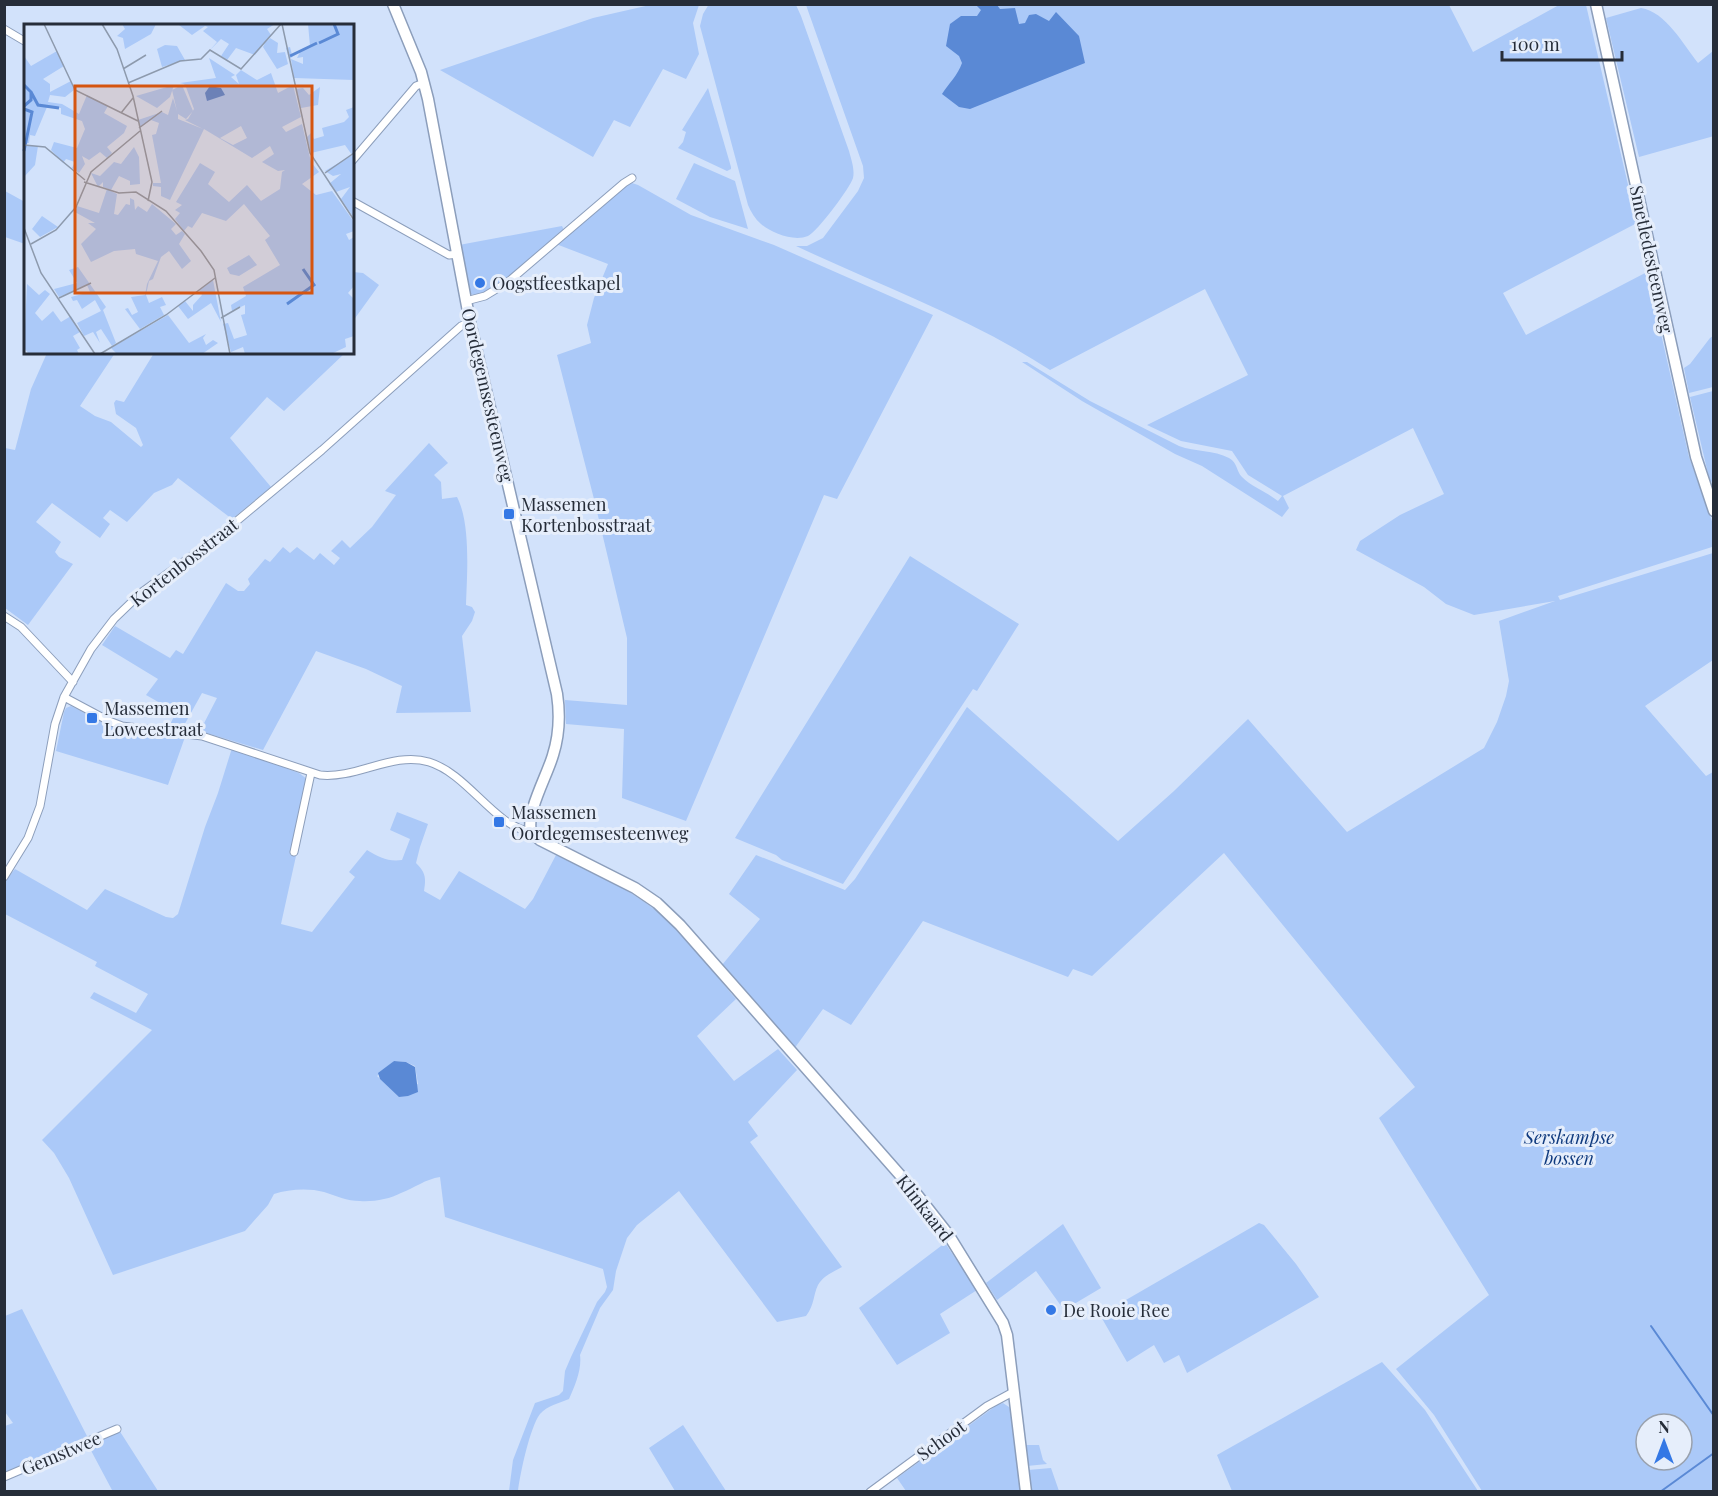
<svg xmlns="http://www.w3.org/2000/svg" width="1718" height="1496" font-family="'Playfair Display',serif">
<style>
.green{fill:#abc9f8;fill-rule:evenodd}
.water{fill:#5a89d5}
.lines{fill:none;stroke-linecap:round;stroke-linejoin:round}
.stream{stroke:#5a89d5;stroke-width:2}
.street-casing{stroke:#8c9ebb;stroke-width:9}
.secondary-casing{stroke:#8c9ebb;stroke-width:13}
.street{stroke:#fff;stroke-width:7}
.secondary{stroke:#fff;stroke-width:10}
.poi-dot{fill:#3478e5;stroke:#e6eefb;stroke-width:2}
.labels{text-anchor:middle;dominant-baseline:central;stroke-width:6;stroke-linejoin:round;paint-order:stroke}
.street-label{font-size:18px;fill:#262d39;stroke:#e6eefb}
.poi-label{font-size:18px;fill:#262d39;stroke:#e6eefb;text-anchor:start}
.park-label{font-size:18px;font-style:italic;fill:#0f3a7e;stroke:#e6eefb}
.inset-river{fill:none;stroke:#5a89d5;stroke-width:3}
.inset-road{fill:none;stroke:#8d9aad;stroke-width:1.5}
.view{fill:#d55510;fill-opacity:0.15;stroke:#d55510;stroke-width:3}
.inset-edge{fill:none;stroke:#262d39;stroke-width:3}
</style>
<rect width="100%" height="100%" fill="#d2e2fb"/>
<path class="green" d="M709,4L796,5L801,16L849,151C851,159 855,169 853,178C850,188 817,232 808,236C794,242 771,233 761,224C755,219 751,212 748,205L700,26L703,14Z
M650,5H699L693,23L699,54L686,79L663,69L630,127L614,120L593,157L440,70L593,18Z
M806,5H1449L1473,52L1559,5H1586L1637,223L1503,293L1526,335L1647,272L1689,457L1713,524L1712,547L1558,596L1560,600L1713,553V660L1645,706L1706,776L1713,772V1491H1482L1434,1415L1396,1369L1489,1295L1379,1118L1415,1087L1224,853L1092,976L1073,969L1068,977L923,921L851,1025L823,1009L794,1049L722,965L760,919L729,894L756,855L845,890L855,879L967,707L1118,841L1174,791L1248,719L1347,832L1484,748L1497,722L1506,696L1509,681L1499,621L1555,601L1474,615L1446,604L1424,587L1356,550L1360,541L1400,515L1444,494L1413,428L1283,496L1289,508L1282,517L1202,466L1175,454L1082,401L1022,362H1027L1090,401L1179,446C1195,452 1214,450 1229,458C1238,463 1236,471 1242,477C1252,487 1267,492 1278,501L1282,496L1248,475L1232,451L1181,441L1147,425L1248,375L1205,289L1050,370C971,318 881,286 796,246H807L823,238L858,191L864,178L863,166ZM1646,1424H1682V1460H1646Z
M1641,8C1666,12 1683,44 1698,63L1713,51L1714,136L1639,157L1606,18Z
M708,88L731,167V169L727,171L678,148L683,142L686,132L682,130Z
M694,163L735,181L748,229L710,217L676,199Z
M632,183L638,185L691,215L774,245L933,315L837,499L824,495L686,821L622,798L624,729L566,724L565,700L627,705V638L594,499L557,355L591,343L587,325L594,298L608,264L556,244L623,188Z
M5,191L25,202V244L5,237Z
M562,226L565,232C549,245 487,302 470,294L459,245Z
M353,272L363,273L379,285L353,321Z
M1713,336V387L1689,393L1684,368L1690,364L1710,338Z
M47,353H115L80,406L95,416L111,422L141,447L143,445L136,428L116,414L114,403L116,400L124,402L154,353H345L284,411L267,397L230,438L271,487L232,519L178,478L172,485L154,493L127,522L110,510L103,518L110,524L100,538L52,503L36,522L61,542L55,552L59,557L73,564L28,625L5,608V448L15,450L31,389Z
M1713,391L1714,481L1710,482L1690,397Z
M429,443L448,463L434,475L441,482L442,499L457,497C471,524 467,574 466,605L472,607L475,612L472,621L462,636L471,712L396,713L402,686L366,669L316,651L263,750L200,731L217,698L202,693L182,729L169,727L176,712L146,695L158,679L102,645L115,626L170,658L176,650L183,654L226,583L238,591H244L250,584L248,579L265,559L270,562L283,547L290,553L297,547L314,560L320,553L334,565L340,558L331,551L342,540L350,548L372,527L396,495L385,491Z
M910,556L1019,624L977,691L973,689L843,884L782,860L776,855L735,838Z
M71,706L118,730L185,737L168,785L56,751L64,712L66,708Z
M232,748L299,773L307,779L290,855L296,856L281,924L312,932L355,877L349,872L367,850C379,857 388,862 402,860L410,839L390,830L397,812L428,824L420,847L416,863C426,873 426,878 424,891L440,900L459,871L525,909L533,899L556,855C590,871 624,886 654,909C686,933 710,969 736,999L697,1036L734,1081L778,1049L797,1070L748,1122L758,1136L750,1142L842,1267C833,1272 823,1276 818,1285C813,1295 815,1304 806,1316L777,1322L679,1191L637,1225L627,1238L616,1271L613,1290L600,1308L580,1355C582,1369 575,1386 569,1399C559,1403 547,1406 540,1414C530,1427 520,1474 518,1491H509L513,1460L535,1403L559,1395L563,1391L565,1371L571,1357L597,1302L605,1292L607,1287L603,1269L445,1217L440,1177C426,1179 414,1188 401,1193C390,1199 373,1202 360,1201C347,1201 336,1196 324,1192C309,1188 289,1189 274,1194L268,1205L245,1231L113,1275L69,1178L54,1153L42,1140L152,1030L90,998L94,992L136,1013L148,994L95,966L97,962L5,914L4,882L15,869L87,910L105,889L166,917L173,918L178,914L205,827L218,793ZM394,1061L406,1062L415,1066L418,1084L395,1092L377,1076Z
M1259,1223L1264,1225L1296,1264L1319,1297L1187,1373L1179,1355L1164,1363L1154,1345L1127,1362L1100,1315Z
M1063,1224L1101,1288L1064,1310L1036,1271L997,1300L986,1283Z
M945,1243L977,1290L940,1314L950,1333L897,1365L859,1308Z
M22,1309L88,1438L5,1476V1426L13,1423L5,1412V1316Z
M1382,1362L1425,1410L1478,1491H1232L1217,1455Z
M1003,1403L1012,1409L1023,1491H906L897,1478L997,1405Z
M683,1425L726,1491H675L649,1448Z
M119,1430L158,1491H109L112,1490L87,1443Z
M1024,1445H1039L1043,1460L1047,1464L1027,1466Z
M1051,1468L1059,1491H1031L1028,1470Z"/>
<path class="water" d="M976,5H997L1000,9L1015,8L1019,24L1025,23L1029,15L1036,14L1049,21L1056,12L1079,36L1085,63L970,109L959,107L942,94C949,83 958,75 962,63L959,56L946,46L950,24L961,16H977L981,10Z
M394,1061L406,1062L415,1067L418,1092L408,1096L399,1097L380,1079L378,1073Z"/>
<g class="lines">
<path class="stream" d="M1651,1326L1714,1416
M1660,1492L1714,1453"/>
<defs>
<path id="street" d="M4,29L26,42
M352,161L416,86L424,83
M352,201L449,255L458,254
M466,301L485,296L508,282L624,183L632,178
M4,616L21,627L73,682
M64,697L109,721L122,726L202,736L320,775C357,779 393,751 429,762C468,774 494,826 531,832
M294,852L311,773
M4,877L28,838L40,806L55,724L64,697L91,649L114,619L142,592L214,540L322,450L461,326L470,322
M4,1477L117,1429
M870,1492L987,1406L1013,1392"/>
<path id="secondary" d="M393,4L421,72L428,99L470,322L557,694C560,714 559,736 553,755C547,776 526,812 531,832L540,840L635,888L657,903L680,925L915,1192L948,1234L1003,1323L1007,1335L1026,1492
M1596,4L1696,457L1714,511"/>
</defs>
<use href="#street" class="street-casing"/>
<use href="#secondary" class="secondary-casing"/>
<use href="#street" class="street"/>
<use href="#secondary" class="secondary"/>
</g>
<g class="poi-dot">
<circle cx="480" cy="283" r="6"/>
<rect x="503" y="508" width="12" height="12" rx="3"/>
<rect x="86" y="712" width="12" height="12" rx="3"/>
<rect x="493" y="816" width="12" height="12" rx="3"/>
<circle cx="1051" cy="1310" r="6"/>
</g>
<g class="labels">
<g class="street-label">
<text transform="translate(1652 259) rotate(78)">Smetledesteenweg</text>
<text transform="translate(488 395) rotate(77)">Oordegemsesteenweg</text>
<text transform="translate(184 562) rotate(-38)">Kortenbosstraat</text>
<text transform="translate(925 1208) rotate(52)">Klinkaard</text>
<text transform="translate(941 1440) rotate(-36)">Schoot</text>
<text transform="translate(61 1453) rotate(-23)">Gemstwee</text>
</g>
<g class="poi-label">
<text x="492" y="283">Oogstfeestkapel</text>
<text x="521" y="504">Massemen<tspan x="521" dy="21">Kortenbosstraat</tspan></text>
<text x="104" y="708">Massemen<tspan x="104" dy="21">Loweestraat</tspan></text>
<text x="511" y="812">Massemen<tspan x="511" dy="21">Oordegemsesteenweg</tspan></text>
<text x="1063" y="1310">De Rooie Ree</text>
</g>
<g class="park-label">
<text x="1569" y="1137">Serskampse<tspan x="1569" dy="21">bossen</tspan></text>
</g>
</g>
<g transform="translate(24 24)">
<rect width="330" height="330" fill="#d2e2fb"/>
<path d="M98,0H132L127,10L101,25L99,14L93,12L101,5ZM251,0L243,5L247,11L243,18L246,14L254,19L253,29L261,28L264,40L253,45L239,23L241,19L231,31L212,24L203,36L197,32L205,20L197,15L186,26L193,18L179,7L184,3L181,2L168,11L155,1ZM284,0H329L330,56L270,54L267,35L279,40V33L273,34L276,28L265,35L262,24L266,23L268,31L286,22ZM141,21L153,22L161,36L138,43L133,25ZM33,27L40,42L19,55L26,60V68L47,57L50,66L41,73L26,71L24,78L38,80L55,90L63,71L84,82L80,89L103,102L100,109L83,123L88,129L83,134L76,128L65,136L58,132L61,140L55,149L48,144L51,138L42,135L39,139L27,126L30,118L53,124L61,105L58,97L37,90V84L23,83L11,112L6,111L5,119L0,120V32L7,42ZM185,34L211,51L207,53L215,60L212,51L217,46L233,56L247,49L254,69L269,61L277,93L258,103L262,108L278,100L287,138L295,148L278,160L292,171L308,167L330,198V207L322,210L325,216L330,213V262L324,269L330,275V312L321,315L322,323L307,330H221L219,323L207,328L199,300L204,299L210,315L223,311L217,291L221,290V281L208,287L207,281L222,272L219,263L256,241L241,216L246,212L220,180L202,197L178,189L168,204L164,202L160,207L151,195L156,189L151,186L158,181L152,178L176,139L191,148L184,160L205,178L223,161L237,177L256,165L258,148L261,146L254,147L238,138L250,130L246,122L228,134L180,105L146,176L137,172V163L129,162V159H137L128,111L132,110L135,99L127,96L116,103L114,96L138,88L144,91L149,74L153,87L148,66L158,61L169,87L162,95L154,90V95L179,105L161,96L164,95L170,85L162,63L160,60L156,59L192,54ZM217,102L223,114L209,121L196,114ZM150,61L146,73L133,84L112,72ZM296,63L294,81L277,84L272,65L279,64L285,71ZM330,69V194L317,175L326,163L312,168L305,160L317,150L309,152L301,147L328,131L321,121L287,129L283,113L287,109L290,115L300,112L298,104L320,98L325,93L322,86L330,83ZM0,122H14L11,141L0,153ZM110,123L115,133L116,160L106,161V157L95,152L87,166L79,163V158L74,163L67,149L76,152L90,138L97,140ZM83,165L93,170L90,190L94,191L102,180L106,181V174L110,176L111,186L114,182L123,188L128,180L152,200L147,205L152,211L158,207L161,210L155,220L167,237L158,245L145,227L137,233L129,255L125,257L122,271L125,279L138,273L142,281L136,283L140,291L116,305L101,285L104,284L108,291L114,288L107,273L121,271L123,260L134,237L112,230L111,225L90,227L67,238L57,220L72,205L64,199H71L49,187L53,182L75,189ZM18,192L34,203L16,213L8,205ZM225,231L233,241L215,252L206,250L203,244ZM54,243L82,283L79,286L92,319L88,322L77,305L72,308L76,319L69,308L60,312L53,299L77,287L71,276L58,285L53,276L49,277L47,273L66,268L63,261L35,273L30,265L53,259L45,246ZM189,256L197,298L187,279L164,295L154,282L161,277L169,287V281L178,271L175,266ZM3,260L15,271L21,266L26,270L11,289L18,297L29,287L37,298L47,292L56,308L49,312L56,324L53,326L55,330H5L0,324ZM144,291L165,319L182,310L179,314L182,321L189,316L194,319L178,330H93L87,324Z" fill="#abc9f8" fill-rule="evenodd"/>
<path d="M186,62L197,64L201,71L183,77L181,69Z" fill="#5a89d5"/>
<path class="inset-river" d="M295,19L314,10L310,0M266,32L293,19M0,61L7,68V76L0,82M7,68L14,81L35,84M0,85L8,88L0,127M263,280L290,261L279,245"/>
<path class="inset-road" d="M20,0L51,66L114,97M78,0L93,25L109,72L128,158L124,177M258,0L286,129L330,196M99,45L122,31M104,59L156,37L177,35L186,26L217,45L257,0M97,89L109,74M115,104L138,87M0,121L21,123L61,156M301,149L330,129M60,158L95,169L112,168L142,187L177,227L190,246L206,330M0,204L17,249L71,330M7,220L32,206L52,183L67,148L116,107M35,274L67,259M197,294L216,283M76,330L142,291L191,254"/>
<path class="view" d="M51,62H288V269H51Z"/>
<rect width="330" height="330" class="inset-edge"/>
</g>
<rect width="1718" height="1496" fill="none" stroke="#262d39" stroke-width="12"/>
<g transform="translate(1664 1442)"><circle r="28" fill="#e6eefb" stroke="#99a1ad" stroke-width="1.5"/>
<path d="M0-4.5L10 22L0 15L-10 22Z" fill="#3478e5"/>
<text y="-9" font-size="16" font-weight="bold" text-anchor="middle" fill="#262d39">N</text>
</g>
<path d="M1502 51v9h120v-9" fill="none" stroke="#262d39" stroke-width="3"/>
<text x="1511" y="51" font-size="18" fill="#262d39" stroke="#e6eefb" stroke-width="4.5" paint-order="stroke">100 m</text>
</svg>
